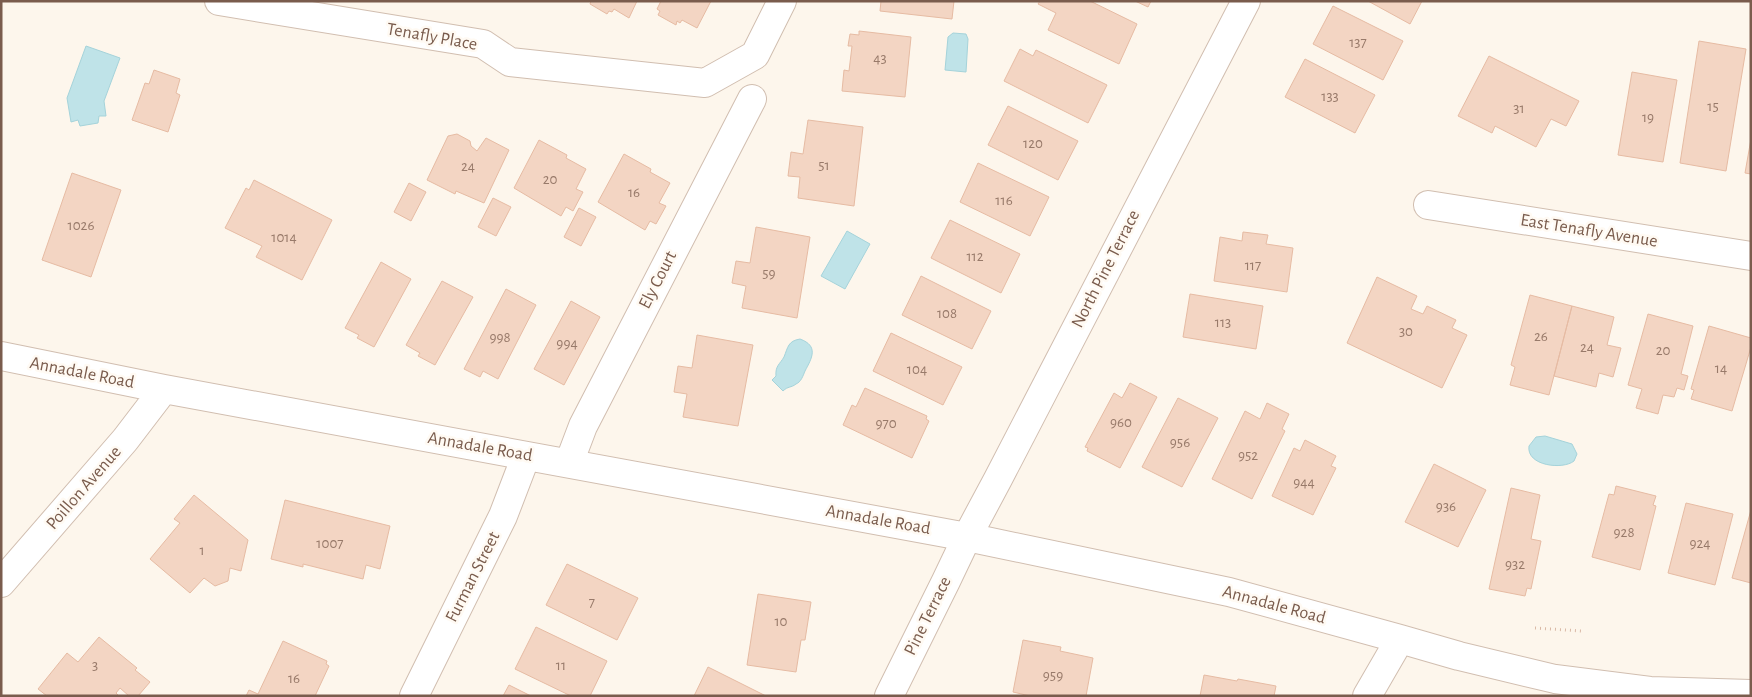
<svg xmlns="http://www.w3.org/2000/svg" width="1752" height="697" font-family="'Alegreya Sans',sans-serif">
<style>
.water{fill:#bfe3e8;stroke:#a5d3da}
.building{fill:#f3d5c3;stroke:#e6bba3}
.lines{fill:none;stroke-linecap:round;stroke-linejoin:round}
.minor-casing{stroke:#d1beb0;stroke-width:30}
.path{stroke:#d9b8a5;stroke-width:3;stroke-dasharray:1 4;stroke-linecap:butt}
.minor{stroke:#fff;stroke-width:28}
.labels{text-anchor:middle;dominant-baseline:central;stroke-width:5;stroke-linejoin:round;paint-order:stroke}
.number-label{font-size:15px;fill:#987a6a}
.street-label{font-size:18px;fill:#7a5c4d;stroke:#fffaf3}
</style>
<rect width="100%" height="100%" fill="#fdf6ec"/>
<path class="water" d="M953,33L966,34L968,39L966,72L945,70L948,37Z
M86,46L120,58L104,101L106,116H99L98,123L80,126L78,120L71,122L67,98Z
M847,231L870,244L845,289L821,276Z
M800,339C819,346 812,358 805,371C803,376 801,382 796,384C791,388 788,386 783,391L772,380L776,376C775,366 780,364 784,357C788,347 788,341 800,339Z
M1545,436L1572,444L1577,454L1574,461C1563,470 1526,466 1529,446L1536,437Z"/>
<path class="building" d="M591,1H637L629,18L614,9L612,12L609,11L607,14L590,4Z
M661,1H711L697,28L682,20L680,23L677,21L676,25L658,15L660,11L657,9Z
M881,1H954L952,19L880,11Z
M1040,1H1090L1137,24L1119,64L1048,30L1056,13L1038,4Z
M1135,1H1151L1148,7Z
M1368,1H1422L1410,24Z
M1333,6L1403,41L1383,80L1313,44Z
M859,31L911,37L905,97L842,91L844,70L849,71L852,46H848L850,34L859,35Z
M1699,41L1746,49L1726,171L1680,163Z
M1020,49L1033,56L1036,50L1107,85L1088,123L1004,81Z
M1489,56L1579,101L1566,126L1551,119L1536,147L1495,126L1492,133L1458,116Z
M1305,59L1375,95L1355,133L1285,97Z
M154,70L180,79L176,93L180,95L168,132L132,120L145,83L149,84Z
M1632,72L1677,80L1663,162L1618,155Z
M1008,106L1078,141L1058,180L988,145Z
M808,120L863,127L854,206L798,198L800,177L788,176L791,152L803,154Z
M457,134L470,141L471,146L477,151L486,138L509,150L484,203L456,191L455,194L427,180L448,136Z
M1751,139V174L1745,173Z
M539,140L567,155L566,158L586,169L576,189L583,192L573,211L566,207L561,216L514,188Z
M624,154L651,169L650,172L670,183L659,203L666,206L656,224L650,221L645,230L598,202Z
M978,163L1049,197L1030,236L960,202Z
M72,173L121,190L91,277L42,260Z
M254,180L332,220L302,280L256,257L262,246L225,228L246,188L249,190Z
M409,183L426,192L411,221L394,212Z
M493,198L511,207L496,236L478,227Z
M579,208L596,217L581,246L564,237Z
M950,220L1020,254L1001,293L931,258Z
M756,227L810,237L797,318L742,308L746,286L732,283L736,261L750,263Z
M1243,232L1268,235L1266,244L1293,248L1287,292L1214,281L1220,237L1242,241Z
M381,262L411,279L374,347L357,338L359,335L345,328Z
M921,276L991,311L972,349L902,315Z
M1377,277L1417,296L1411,309L1423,314L1427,306L1456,320L1452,328L1467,335L1442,388L1347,343Z
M442,281L473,297L435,365L418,356L420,353L406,345Z
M506,289L536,305L498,379L483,371L480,377L464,369Z
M1190,294L1263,306L1256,349L1183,337Z
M1530,295L1572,306L1549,395L1510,385L1515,367L1511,365Z
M571,301L600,317L564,385L534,369Z
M1572,306L1614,317L1607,345L1621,348L1613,377L1599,373L1596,387L1554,376Z
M1648,314L1693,326L1681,374L1688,376L1684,390L1677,388L1674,397L1663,395L1658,414L1636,408L1642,389L1628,385Z
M1709,326L1751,338V347L1732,411L1691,399L1694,390L1691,389Z
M891,333L962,367L943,405L873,371Z
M697,335L753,345L738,426L683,417L687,394L674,392L678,366L692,368Z
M1130,383L1157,397L1120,468L1087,451L1088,448L1085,447L1114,393L1122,398Z
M865,388L927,416L926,419L929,421L912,458L843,425L852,405L856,407Z
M1178,398L1218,418L1182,487L1142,467Z
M1267,403L1289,414L1282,429L1285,431L1252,499L1212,479L1245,411L1260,419Z
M1305,440L1336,456L1331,466L1336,468L1313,515L1272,496L1294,448L1300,451Z
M1434,464L1486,490L1458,547L1405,522Z
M1616,486L1656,496L1653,505L1656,506L1640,570L1592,557L1609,494L1614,495Z
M1511,488L1540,495L1531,539L1541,541L1531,589L1527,588L1525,596L1489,589Z
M194,495L248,540L241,571L230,568L228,581L215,586L204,578L190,593L150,559L180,523L174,519Z
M285,500L390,526L380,569L366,565L363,579L303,564V567L271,559Z
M1686,503L1733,514L1715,585L1668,573Z
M1751,510V583L1732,578Z
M567,564L638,598L617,640L546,605Z
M758,594L811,602L805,640H801L796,672L747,665Z
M536,627L607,661L590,696H571L515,669Z
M99,637L137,668L135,670L150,682L138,696H129L120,688L116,693L119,696H47L38,689L67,653L78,662Z
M1023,640L1061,647L1060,651L1093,658L1086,696H1030L1013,692Z
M283,641L327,661L326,664L329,666L315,696H246L249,690L258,694Z
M708,667L766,696H694Z
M1204,675L1237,681L1238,679L1276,686L1274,696H1200Z
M509,685L531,696H503Z"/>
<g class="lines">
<defs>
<path id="minor" d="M219,1L483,44L510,62L705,83L755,55L782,1
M1428,205L1751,256
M1,356L164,389L967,537L1229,592L1400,639L1459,656L1555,679L1650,691L1751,694
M569,463L583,426L752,99
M1,583L125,440L164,389
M414,696L503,516L526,456
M889,696L946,581L967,537L998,479L1246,1
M1367,696L1400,639"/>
</defs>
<use href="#minor" class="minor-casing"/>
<path class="path" d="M1535,628L1581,631"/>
<use href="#minor" class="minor"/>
</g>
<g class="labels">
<g class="number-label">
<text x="1358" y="42">137</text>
<text x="880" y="58">43</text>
<text x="1330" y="96">133</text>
<text x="1713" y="106">15</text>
<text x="1519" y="108">31</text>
<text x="1648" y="117">19</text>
<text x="1033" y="143">120</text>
<text x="824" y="165">51</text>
<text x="468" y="166">24</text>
<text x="550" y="179">20</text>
<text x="634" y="192">16</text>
<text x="1004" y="200">116</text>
<text x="81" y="225">1026</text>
<text x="284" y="237">1014</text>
<text x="975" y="256">112</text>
<text x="1253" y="265">117</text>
<text x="769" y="273">59</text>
<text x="947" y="313">108</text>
<text x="1223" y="322">113</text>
<text x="1406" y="331">30</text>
<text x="1541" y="336">26</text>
<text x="500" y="337">998</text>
<text x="567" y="343">994</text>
<text x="1587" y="347">24</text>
<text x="1663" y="350">20</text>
<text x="1721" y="368">14</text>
<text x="917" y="369">104</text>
<text x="1121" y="422">960</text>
<text x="886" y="423">970</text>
<text x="1180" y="442">956</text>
<text x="1248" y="455">952</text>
<text x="1304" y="482">944</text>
<text x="1446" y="506">936</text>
<text x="1624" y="532">928</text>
<text x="330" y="543">1007</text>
<text x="1700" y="543">924</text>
<text x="202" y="550">1</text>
<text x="1515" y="564">932</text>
<text x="592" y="602">7</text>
<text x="781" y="621">10</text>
<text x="95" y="665">3</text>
<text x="561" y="665">11</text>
<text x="1053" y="675">959</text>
<text x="294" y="678">16</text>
</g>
<g class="street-label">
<text transform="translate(432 37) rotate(10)">Tenafly Place</text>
<text transform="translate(1589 231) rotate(9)">East Tenafly Avenue</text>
<text transform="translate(1106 269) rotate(-63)">North Pine Terrace</text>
<text transform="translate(658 280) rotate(-63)">Ely Court</text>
<text transform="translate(82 373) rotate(11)">Annadale Road</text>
<text transform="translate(480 447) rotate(10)">Annadale Road</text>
<text transform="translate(84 488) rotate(-49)">Poillon Avenue</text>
<text transform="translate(878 520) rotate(10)">Annadale Road</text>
<text transform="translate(473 577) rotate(-63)">Furman Street</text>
<text transform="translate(1274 605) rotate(15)">Annadale Road</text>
<text transform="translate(928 616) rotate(-64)">Pine Terrace</text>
</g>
</g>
<rect width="1752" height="697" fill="none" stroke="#7a5c4d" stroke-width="5"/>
</svg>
